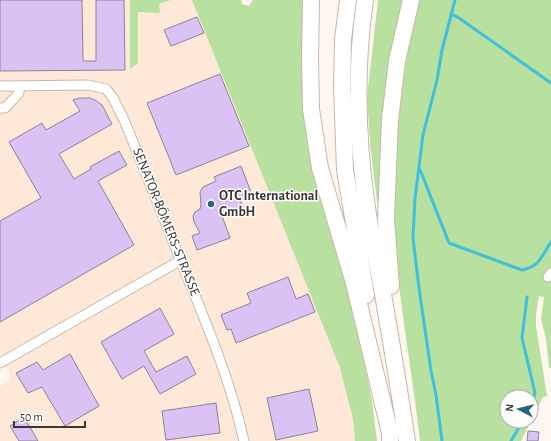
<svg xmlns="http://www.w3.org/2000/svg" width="551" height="441" font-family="'Alegreya Sans',sans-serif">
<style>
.built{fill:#fee9d8}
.green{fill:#b8e09f;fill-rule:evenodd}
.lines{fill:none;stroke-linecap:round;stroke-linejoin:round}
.stream{stroke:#3ec0de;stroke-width:3}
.building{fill:#dac3f4;stroke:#8b8296}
.minor-casing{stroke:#c9b6a7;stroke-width:11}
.motorway-casing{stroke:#c9b6a7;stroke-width:18}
.minor{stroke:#fff;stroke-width:9}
.motorway{stroke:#fff;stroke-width:16}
.poi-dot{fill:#29657c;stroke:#fff;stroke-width:1.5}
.labels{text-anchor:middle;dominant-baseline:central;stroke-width:3;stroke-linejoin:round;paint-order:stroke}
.poi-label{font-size:14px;font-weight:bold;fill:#3d352f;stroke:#fff;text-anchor:start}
.street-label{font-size:14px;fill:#3d352f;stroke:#fff}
</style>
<rect width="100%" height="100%" fill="#fef6ef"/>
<path class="built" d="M0,0H130V68L138,63V12L160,13L158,4L171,0H192L340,368L353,419L355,441H0V386L9,381L10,374L0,353Z"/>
<path class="green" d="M130,0H171L159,4L160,13L138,12V63L130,69Z
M192,0H241L242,4L249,6L253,0H305L304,50L372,401L377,441H355L353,419L340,368Z
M378,0H405L380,203L377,202L370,142L367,97Z
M419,0H551V368H549L546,339L541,319L544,297L539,296L536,315V326L547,396L543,397L521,441H420C411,360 394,280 393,198C393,130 404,66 419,0ZM507,397H531V421H507Z"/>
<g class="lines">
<path class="stream" d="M451,14L459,18L551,83
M419,167L449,243L522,270C541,266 541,256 551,242
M527,297L522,338L535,393L531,407
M442,441L436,395L431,371L419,288L413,238L415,198L423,135L437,80L442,50L455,0
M511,441L523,421"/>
</g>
<path class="building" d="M0,0H82L83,61H96V0H124L125,70L0,71Z
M197,17L204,33L171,46L164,30Z
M220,74L249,146L176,175L147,103Z
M79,98H90L95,100L102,105L112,124L59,154L74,179L91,169L90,167L119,151L127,165L98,181L134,245L0,322V221L41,198L9,142L42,123L46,130L80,111L73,100Z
M241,166L252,195L240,200L243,207L222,216L230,238L197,250L192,236L200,233L194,222L193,216L195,212L200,209L201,204L200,192L203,187L216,181L214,177Z
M288,277L296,299L308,294L315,312L236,343L231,329L227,330L221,315L251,303L247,293Z
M160,308L174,334L144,351L156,372L187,356L196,374L160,394L144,366L122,379L101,342Z
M70,354L99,406L65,426L42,387L28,393L16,373L37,362L43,370Z
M309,389L318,431L276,440L267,398Z
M216,403L220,433L166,440L162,411Z
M24,417L38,441H19L10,426Z
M528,431L539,432L538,441H527Z"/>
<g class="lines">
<defs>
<path id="minor" d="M0,86L88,85L106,89L113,98L124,120C144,168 163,216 182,264C206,322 230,379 244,441
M0,108H5L19,93V86
M548,277L551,273
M0,363L181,260"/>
<path id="motorway" d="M311,0L310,60L311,109L320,168L354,283L390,433V441
M348,0L343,39L342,88L345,170L366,295
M365,0C355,69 357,139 367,208C372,241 380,274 385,306C393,351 400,396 407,441
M391,286L386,218L390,120L397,61L411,0"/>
</defs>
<use href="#minor" class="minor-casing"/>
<use href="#motorway" class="motorway-casing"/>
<use href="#minor" class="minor"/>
<use href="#motorway" class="motorway"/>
</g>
<circle class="poi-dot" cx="211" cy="204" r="4"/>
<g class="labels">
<g class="poi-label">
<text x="219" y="196">OTC International<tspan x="219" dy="16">GmbH</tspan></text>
</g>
<g class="street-label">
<text transform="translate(166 222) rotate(68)">SENATOR-BÖMERS-STRASSE</text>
</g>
</g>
<g transform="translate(519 409) rotate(277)"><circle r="19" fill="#ffffff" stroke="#b1aeac"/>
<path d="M0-3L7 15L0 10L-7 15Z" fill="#29657c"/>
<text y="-6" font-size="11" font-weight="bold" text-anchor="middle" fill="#3d352f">N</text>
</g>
<path d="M14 421v6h71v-6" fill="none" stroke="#3d352f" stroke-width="2"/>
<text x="20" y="421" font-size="12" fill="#3d352f" stroke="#ffffff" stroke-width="3" paint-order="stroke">50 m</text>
</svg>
